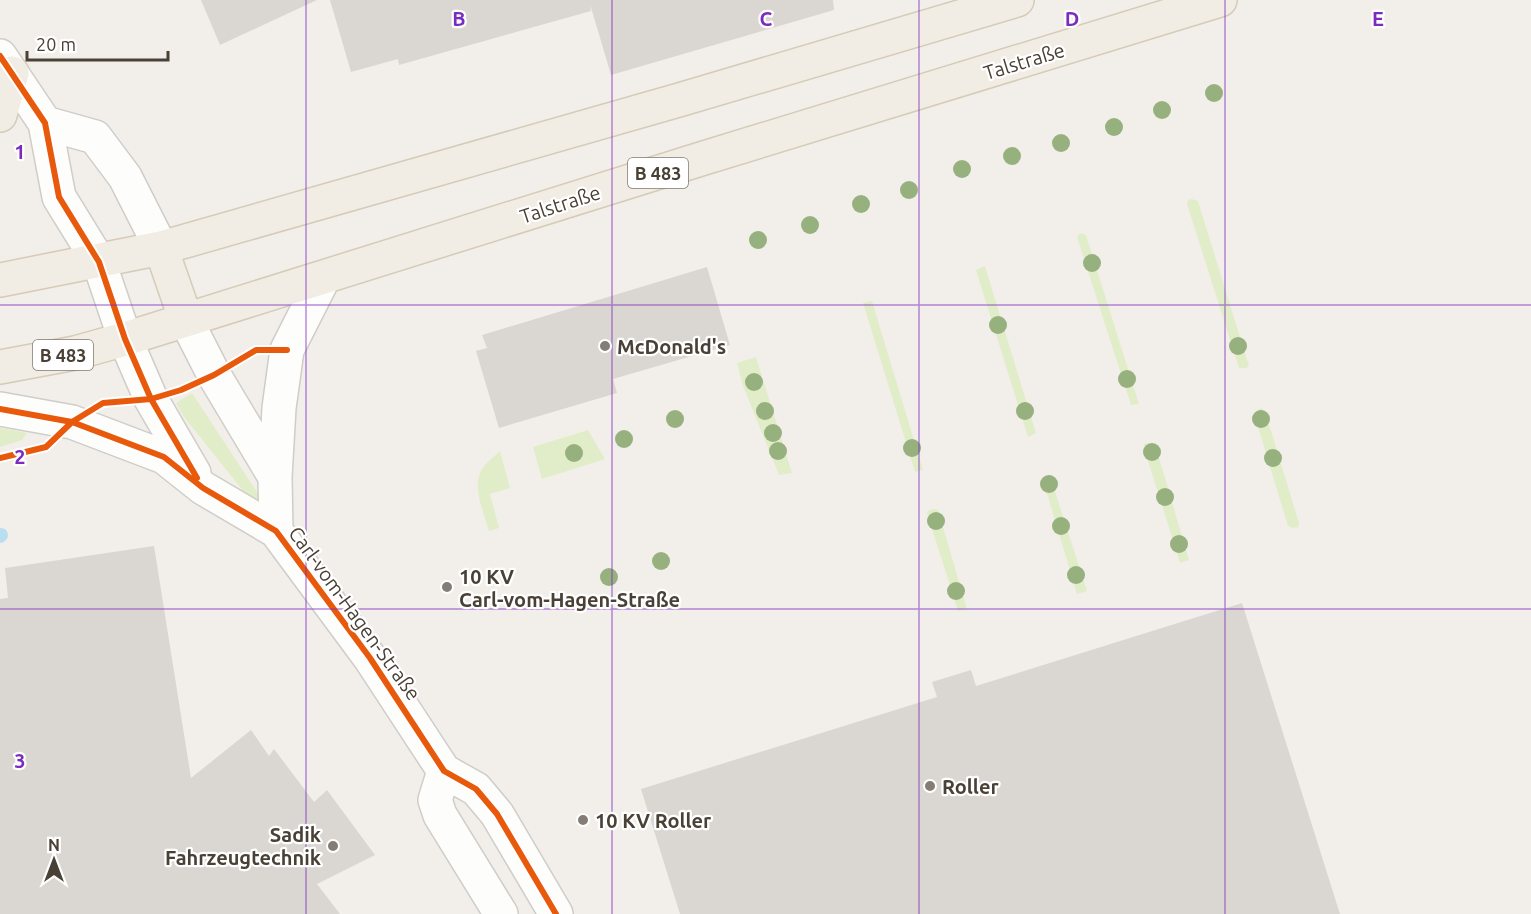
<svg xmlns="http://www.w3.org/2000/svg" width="1531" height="914" font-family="Ubuntu,sans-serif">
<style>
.green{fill:#e1edc9}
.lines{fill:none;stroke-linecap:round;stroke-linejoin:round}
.stream{stroke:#b9def2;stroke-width:14}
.building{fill:#dad6d2}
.minor-casing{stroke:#d0cdc8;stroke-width:36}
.tertiary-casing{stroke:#d0cdc8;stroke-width:36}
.primary-casing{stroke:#d5cbb7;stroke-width:36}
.minor{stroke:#fdfdfc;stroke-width:33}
.tertiary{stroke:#fdfdfc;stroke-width:33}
.primary{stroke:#f1ece4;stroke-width:33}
.cycleway-casing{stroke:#fff;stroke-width:10}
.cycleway{stroke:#e8590c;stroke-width:6}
.tree{fill:#97b17e}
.grid{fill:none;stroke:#7b2cbf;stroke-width:1.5;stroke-opacity:0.55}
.poi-dot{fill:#847d75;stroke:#fff;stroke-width:2}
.labels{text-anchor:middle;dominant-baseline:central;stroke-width:4.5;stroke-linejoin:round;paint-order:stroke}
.shield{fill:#fff;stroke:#807972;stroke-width:1.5}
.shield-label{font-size:18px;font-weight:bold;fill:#494036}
.street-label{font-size:20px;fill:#494036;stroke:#fff}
.poi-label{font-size:20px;font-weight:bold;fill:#494036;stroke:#fff;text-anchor:start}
.grid-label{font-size:20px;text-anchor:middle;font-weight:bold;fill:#7b2cbf;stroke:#fff;stroke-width:4.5;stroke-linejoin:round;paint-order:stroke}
</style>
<rect width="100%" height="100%" fill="#f2efeb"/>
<path class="green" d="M1192,199L1198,201L1249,366L1246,368H1239L1187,204L1188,200Z
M1080,233L1086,235L1139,404L1131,405L1077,237Z
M985,266L1036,433L1028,437L976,270Z
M872,301L923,470L915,472L863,303Z
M756,357L792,473L779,475L743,386L737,363Z
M192,393L261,498L252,502L184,417L176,403Z
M1261,408L1265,411L1299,523L1298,527L1293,528L1288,526L1254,414L1256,411Z
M0,428L27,433L22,440L0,447Z
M588,430L605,459L542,479L533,447Z
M1148,443L1155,444L1189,560L1180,563L1144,448V444Z
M500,451L510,488L490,494L499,528L489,531C484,512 469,483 485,465C489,460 495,456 500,451Z
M1047,475L1050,476L1087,591L1077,594L1043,480V477Z
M935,509L938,510L967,609L958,611L927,513L929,510Z"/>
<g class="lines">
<path class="stream" d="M0,536L1,535"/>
</g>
<path class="building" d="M201,0H317L220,45Z
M330,0H833L834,10L611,75L590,4L591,11L399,65L398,59L351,72Z
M707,267L730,345L613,379L617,393L499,428L476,351L487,348L482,335Z
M154,546L191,778L251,730L269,756L274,749L314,802L327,790L375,855L317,884L340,914H0V599L8,598L5,568Z
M1242,603L1340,914H680L641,789L937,697L932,682L971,670L976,686Z"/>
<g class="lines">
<defs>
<path id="minor" d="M0,56L45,123L59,197L99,262
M45,123L95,137L125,177L161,248"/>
<path id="tertiary" d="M99,262L125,339L151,399L194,473
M186,320L214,375L275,477
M0,409L72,422L164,457L203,488L276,531L370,658L444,771L476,789L497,814L556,914
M276,531L275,477L279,408L287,350L323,279
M444,771L435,800L440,815L501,914"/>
<path id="primary" d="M0,115L12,73
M161,248L186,320
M0,280L161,248L679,100L1017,0
M0,367L75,353L125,339L704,158L1220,0"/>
</defs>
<use href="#minor" class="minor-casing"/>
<use href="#tertiary" class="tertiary-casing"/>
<use href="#primary" class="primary-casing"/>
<use href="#minor" class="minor"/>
<use href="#tertiary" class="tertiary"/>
<use href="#primary" class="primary"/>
<defs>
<path id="cycleway" d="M0,56L45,123L59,197L99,262L125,339L151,399L197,478
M0,409L72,422L164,457L203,488L276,531L370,658L444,771L476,789L497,814L556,914
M0,458L46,447L72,422L103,403L151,399L181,390L214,375L256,350H287"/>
</defs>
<use href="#cycleway" class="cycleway-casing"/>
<use href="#cycleway" class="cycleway"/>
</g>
<g class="tree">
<circle cx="1214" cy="93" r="9"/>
<circle cx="1162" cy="110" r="9"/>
<circle cx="1114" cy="127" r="9"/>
<circle cx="1061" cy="143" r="9"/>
<circle cx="1012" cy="156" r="9"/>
<circle cx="962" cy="169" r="9"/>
<circle cx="909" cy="190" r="9"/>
<circle cx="861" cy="204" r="9"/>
<circle cx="810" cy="225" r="9"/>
<circle cx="758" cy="240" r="9"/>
<circle cx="1092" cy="263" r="9"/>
<circle cx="998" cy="325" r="9"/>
<circle cx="1238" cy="346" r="9"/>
<circle cx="1127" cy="379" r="9"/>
<circle cx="754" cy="382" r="9"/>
<circle cx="765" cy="411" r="9"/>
<circle cx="1025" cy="411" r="9"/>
<circle cx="675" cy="419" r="9"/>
<circle cx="1261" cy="419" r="9"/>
<circle cx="773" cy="433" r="9"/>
<circle cx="624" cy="439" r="9"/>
<circle cx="912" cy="448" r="9"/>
<circle cx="778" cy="451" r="9"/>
<circle cx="1152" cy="452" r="9"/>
<circle cx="574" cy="453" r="9"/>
<circle cx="1273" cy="458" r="9"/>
<circle cx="1049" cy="484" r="9"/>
<circle cx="1165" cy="497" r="9"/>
<circle cx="936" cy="521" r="9"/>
<circle cx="1061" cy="526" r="9"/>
<circle cx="1179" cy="544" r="9"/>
<circle cx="661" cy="561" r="9"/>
<circle cx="1076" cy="575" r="9"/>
<circle cx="609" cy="577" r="9"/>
<circle cx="956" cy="591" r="9"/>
</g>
<path class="grid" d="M306,0V914M612,0V914M919,0V914M1225,0V914M0,305H1531M0,609H1531"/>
<g class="poi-dot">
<circle cx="605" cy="346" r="6"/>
<circle cx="447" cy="587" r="6"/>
<circle cx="930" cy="786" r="6"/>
<circle cx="583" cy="820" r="6"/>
<circle cx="333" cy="846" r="6"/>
</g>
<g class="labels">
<g class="shield">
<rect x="628" y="158" width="60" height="30" rx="4.5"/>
<rect x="33" y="340" width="60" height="30" rx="4.5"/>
</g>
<g class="shield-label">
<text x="658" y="173">B 483</text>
<text x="63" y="355">B 483</text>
</g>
<g class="street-label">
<text transform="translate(1024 61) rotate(-17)">Talstraße</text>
<text transform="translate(560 204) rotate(-18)">Talstraße</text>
<text transform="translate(355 613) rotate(54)">Carl-vom-Hagen-Straße</text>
</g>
<g class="poi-label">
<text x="617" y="346">McDonald's</text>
<text x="459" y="576">10 KV<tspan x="459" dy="23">Carl-vom-Hagen-Straße</tspan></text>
<text x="942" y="786">Roller</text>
<text x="595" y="820">10 KV Roller</text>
<text x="321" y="834" text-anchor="end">Sadik<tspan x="321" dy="23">Fahrzeugtechnik</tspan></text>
</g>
</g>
<g class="grid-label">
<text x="459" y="26">B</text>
<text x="766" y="26">C</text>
<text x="1072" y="26">D</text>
<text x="1378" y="26">E</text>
<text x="20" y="159">1</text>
<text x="20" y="464">2</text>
<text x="20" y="768">3</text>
</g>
<g transform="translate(54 860)" stroke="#ffffff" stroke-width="4.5" paint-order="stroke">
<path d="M0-4.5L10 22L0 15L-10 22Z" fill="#494036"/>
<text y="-9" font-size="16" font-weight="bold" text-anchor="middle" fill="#494036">N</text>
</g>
<path d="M27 51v9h141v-9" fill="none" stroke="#494036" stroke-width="3"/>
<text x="36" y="51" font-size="18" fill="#494036" stroke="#ffffff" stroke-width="4.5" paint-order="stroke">20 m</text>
</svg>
